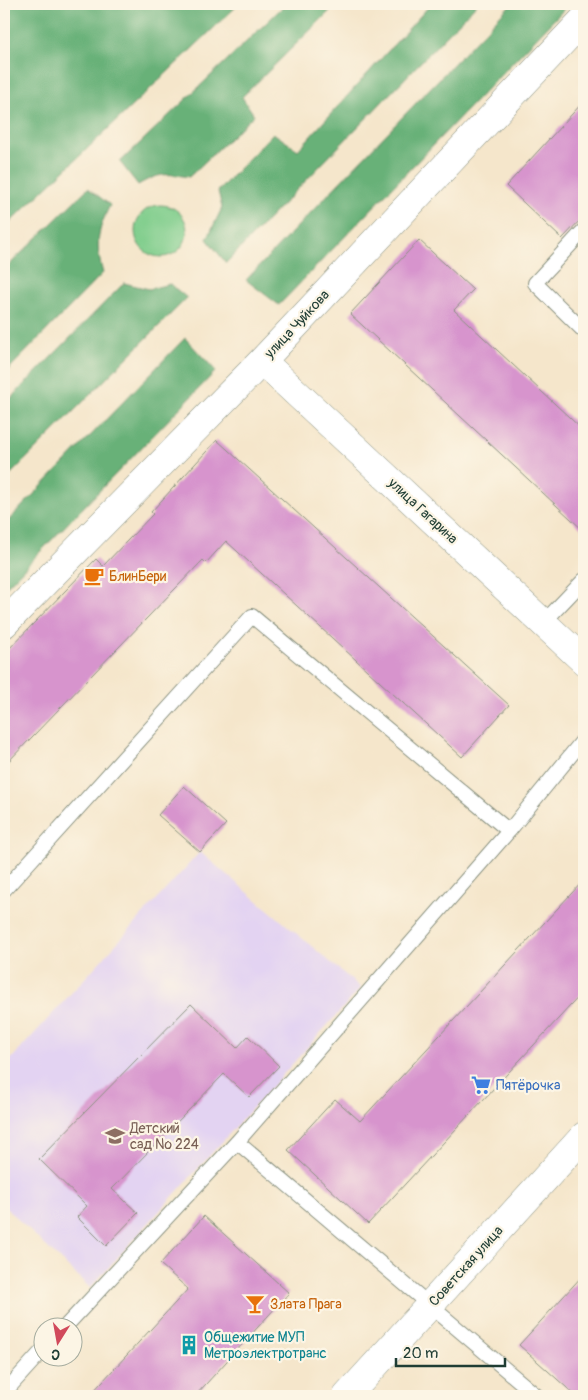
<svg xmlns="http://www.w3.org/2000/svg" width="588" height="1400" font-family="Pangolin,sans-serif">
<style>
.built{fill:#e3d3f2}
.green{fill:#81ce8d;stroke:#508660}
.forest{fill:#68b178;stroke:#447756}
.building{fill:#d794cd}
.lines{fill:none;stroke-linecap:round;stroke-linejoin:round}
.service-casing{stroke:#8a9280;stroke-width:16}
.minor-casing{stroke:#8a9280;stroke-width:29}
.tertiary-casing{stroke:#8a9280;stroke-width:29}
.service{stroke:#fff;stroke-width:14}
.minor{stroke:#fff;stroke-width:28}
.tertiary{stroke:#fff;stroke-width:28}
.labels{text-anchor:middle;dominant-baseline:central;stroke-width:4.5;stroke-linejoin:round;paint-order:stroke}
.street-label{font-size:14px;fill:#1f3d34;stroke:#fcf5e5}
.food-label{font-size:14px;fill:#c56008;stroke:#fcf5e5;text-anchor:start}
.shop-label{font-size:14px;fill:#366cbe;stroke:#fcf5e5;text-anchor:start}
.education-label{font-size:14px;fill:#785e54;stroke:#fcf5e5;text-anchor:start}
.culture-label{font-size:14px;fill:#0d838f;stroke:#fcf5e5;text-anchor:start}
</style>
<rect width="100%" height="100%" fill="#fcf5e5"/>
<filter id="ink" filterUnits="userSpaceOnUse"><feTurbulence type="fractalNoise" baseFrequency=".02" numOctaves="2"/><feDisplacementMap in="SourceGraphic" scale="10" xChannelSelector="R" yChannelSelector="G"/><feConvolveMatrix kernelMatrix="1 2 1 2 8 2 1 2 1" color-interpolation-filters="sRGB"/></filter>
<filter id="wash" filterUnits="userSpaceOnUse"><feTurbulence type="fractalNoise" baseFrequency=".0096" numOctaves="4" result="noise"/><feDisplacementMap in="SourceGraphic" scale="20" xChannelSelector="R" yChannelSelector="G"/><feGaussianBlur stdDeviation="1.12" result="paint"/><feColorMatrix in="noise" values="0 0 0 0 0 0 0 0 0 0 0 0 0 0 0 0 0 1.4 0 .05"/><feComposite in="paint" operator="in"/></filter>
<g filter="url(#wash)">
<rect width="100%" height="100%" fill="#f5e6cb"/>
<path class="built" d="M200,852L361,988L90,1288L4,1206V1067Z"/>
<path class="green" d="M135 231a26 26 0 1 1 52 0a26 26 0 1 1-52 0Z"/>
<path class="forest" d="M4,4H239L4,228Z
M286,4H337L242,97L254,115L189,177C166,173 159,173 138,185L120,162Z
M431,4H477L226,263L207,239L222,208L218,191L273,133L298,150Z
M511,4H569L279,305L246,280Z
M88,188L110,205C97,232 95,244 103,273L4,374V270Z
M124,283L149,289L170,284L187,298L4,481V405Z
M185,338L216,371L4,589V525Z"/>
<g id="blocks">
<path class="building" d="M584,101V216L562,239L506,186Z
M419,240L473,290L454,310L584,431V531L350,314Z
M217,440L509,705L462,757L226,541L206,563L203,560L4,766V654L96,559L103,566L153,514L151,512Z
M184,786L226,824L200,852L158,815Z
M584,880V991L368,1224L288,1150L335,1099L360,1121Z
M191,1004L237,1048L248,1036L279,1066L249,1097L224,1074L112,1189L138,1213L106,1246L77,1217L87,1206L39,1159Z
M204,1216L289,1293L195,1396H89L188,1289L160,1264Z
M584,1274V1396H576L519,1345Z"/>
</g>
</g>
<g filter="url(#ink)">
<use href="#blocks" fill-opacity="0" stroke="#8a9280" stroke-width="1"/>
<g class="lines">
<defs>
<path id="service" d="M584,230L535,283L584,331
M543,623L584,580
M4,890L252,616L509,831
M237,1142L537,1396
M64,1328L237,1142L509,831L584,739
M4,1393L42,1351"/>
<path id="minor" d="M262,361L584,661
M4,624L262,361L584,19"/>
<path id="tertiary" d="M347,1396L584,1136"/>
</defs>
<use href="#service" class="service-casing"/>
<use href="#minor" class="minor-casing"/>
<use href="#tertiary" class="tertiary-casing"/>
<use href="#service" class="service"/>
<use href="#minor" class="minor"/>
<use href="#tertiary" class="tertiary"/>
</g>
</g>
<defs>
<symbol id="cafe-bare" viewBox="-9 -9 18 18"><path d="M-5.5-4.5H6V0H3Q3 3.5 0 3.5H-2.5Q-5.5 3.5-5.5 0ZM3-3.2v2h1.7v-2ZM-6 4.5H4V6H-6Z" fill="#e8710a" stroke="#fcf5e5" stroke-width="2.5" paint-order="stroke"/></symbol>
<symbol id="supermarket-bare" viewBox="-9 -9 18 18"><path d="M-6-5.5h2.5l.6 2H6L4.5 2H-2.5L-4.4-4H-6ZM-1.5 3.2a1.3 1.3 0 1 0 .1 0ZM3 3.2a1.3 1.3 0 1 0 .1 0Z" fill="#3f7fe0" stroke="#fcf5e5" stroke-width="2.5" paint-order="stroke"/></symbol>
<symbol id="school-bare" viewBox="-9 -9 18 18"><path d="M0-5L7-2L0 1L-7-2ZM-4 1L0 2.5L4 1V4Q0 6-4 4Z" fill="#8d6e63" stroke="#fcf5e5" stroke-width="2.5" paint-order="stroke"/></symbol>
<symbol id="bar-bare" viewBox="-9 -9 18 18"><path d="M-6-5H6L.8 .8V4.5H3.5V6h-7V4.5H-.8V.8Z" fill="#e8710a" stroke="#fcf5e5" stroke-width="2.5" paint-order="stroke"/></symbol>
<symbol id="building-bare" viewBox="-9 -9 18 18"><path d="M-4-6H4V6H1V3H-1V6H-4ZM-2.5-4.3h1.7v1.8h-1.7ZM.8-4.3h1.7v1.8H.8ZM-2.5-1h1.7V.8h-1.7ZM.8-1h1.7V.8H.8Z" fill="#0f9aa8" stroke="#fcf5e5" stroke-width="2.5" paint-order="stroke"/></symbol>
</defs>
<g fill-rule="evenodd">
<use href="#cafe-bare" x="80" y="562" width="28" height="28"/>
<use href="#supermarket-bare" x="467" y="1071" width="28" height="28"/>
<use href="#school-bare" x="101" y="1122" width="28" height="28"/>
<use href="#bar-bare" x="241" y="1290" width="28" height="28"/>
<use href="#building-bare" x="175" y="1331" width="28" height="28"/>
</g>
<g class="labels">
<g class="street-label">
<text transform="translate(297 324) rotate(-47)">улица Чуйкова</text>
<text transform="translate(423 511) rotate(43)">улица Гагарина</text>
<text transform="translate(466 1266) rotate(-48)">Советская улица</text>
</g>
<g class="food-label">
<text x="109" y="576">БлинБери</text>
<text x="270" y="1304">Злата Прага</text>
</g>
<g class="shop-label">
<text x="496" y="1085">Пятёрочка</text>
</g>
<g class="education-label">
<text x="130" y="1128">Детский<tspan x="130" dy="16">сад № 224</tspan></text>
</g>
<g class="culture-label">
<text x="204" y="1337">Общежитие МУП<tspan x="204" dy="16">Метроэлектротранс</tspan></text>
</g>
</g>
<rect width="588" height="1400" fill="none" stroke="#fcf5e5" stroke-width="20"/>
<g transform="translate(58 1342) rotate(191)"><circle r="24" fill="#fcf5e5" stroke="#a4ab9e"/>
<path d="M0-4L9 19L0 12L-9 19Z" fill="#d1495b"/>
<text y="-8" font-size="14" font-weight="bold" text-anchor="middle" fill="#1f3d34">С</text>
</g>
<path d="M396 1358v8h109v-8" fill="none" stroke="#1f3d34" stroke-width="2.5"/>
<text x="403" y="1358" font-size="15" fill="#1f3d34" stroke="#fcf5e5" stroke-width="4" paint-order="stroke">20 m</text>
</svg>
